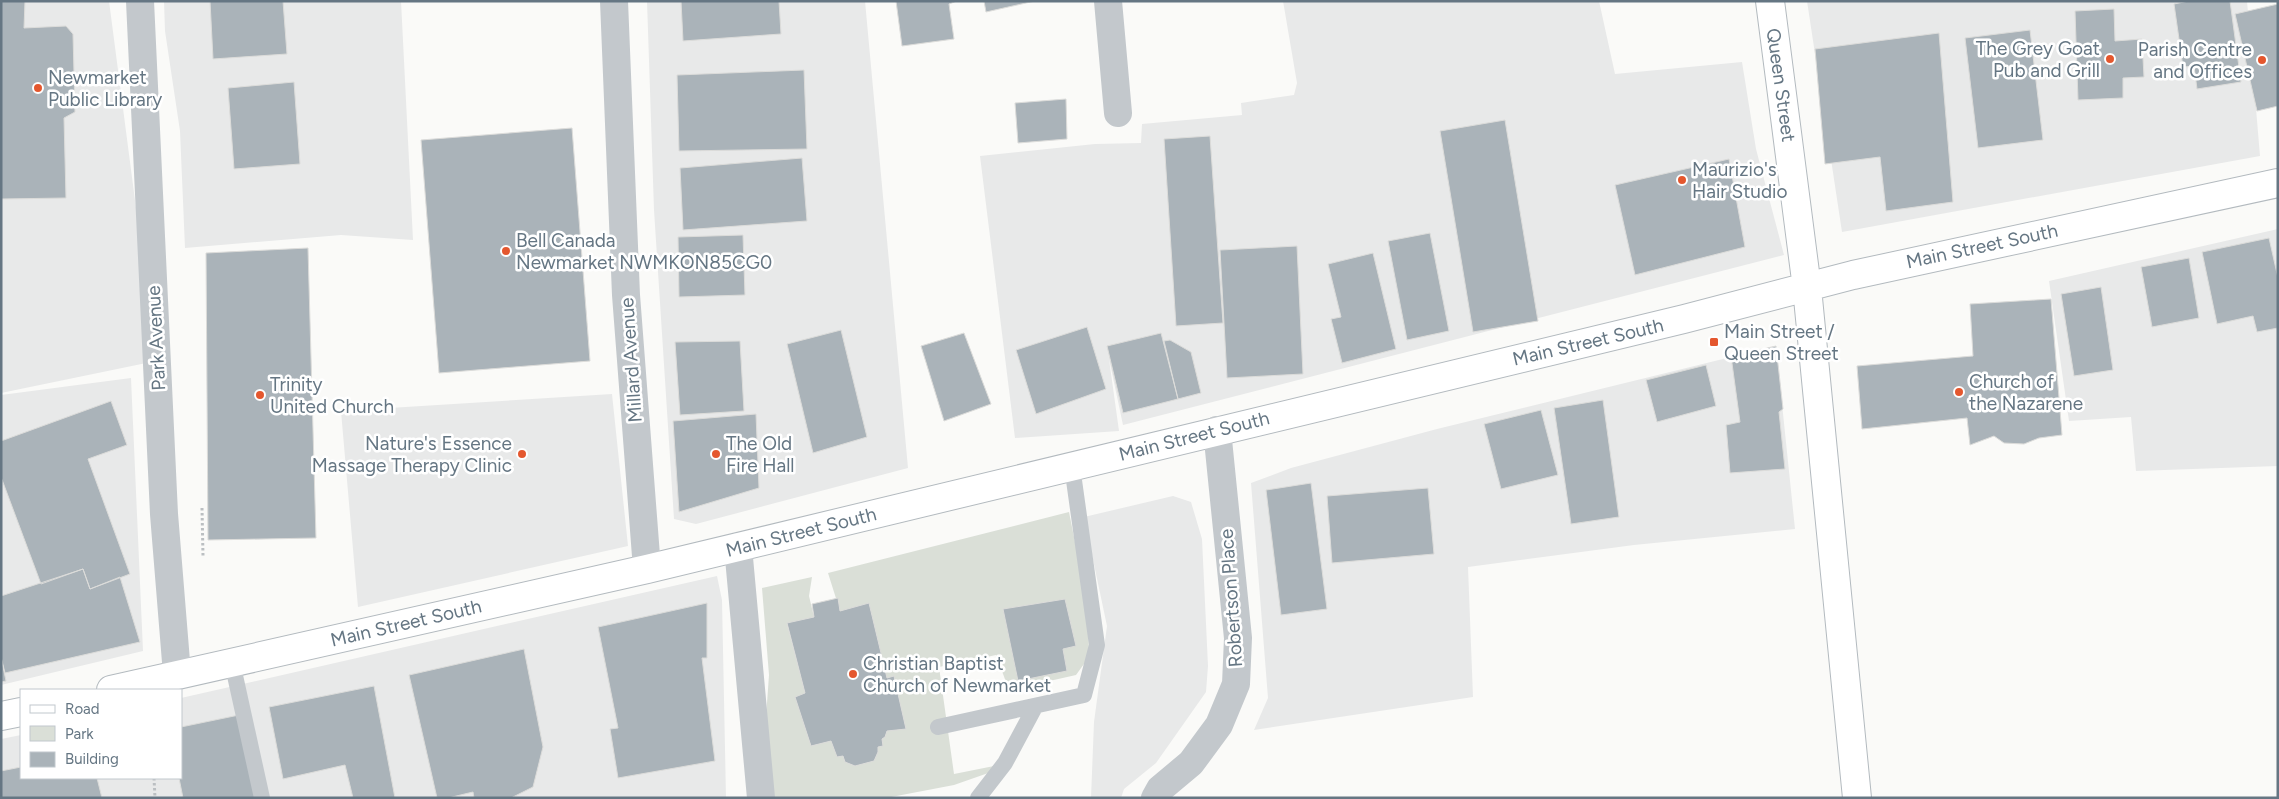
<svg xmlns="http://www.w3.org/2000/svg" width="2279" height="799" font-family="Figtree,sans-serif">
<style>
.built{fill:#e8e9e9}
.green{fill:#dadfd7}
.building{fill:#aab3b9;stroke:#dcdcda}
.lines{fill:none;stroke-linecap:round;stroke-linejoin:round}
.secondary-casing{stroke:#b3babf;stroke-width:30}
.path{stroke:#bbbfc2;stroke-width:3;stroke-dasharray:2.5 2.5;stroke-linecap:butt}
.service{stroke:#c3c8cc;stroke-width:16}
.minor{stroke:#c3c8cc;stroke-width:28}
.tertiary{stroke:#c3c8cc;stroke-width:28}
.secondary{stroke:#fff;stroke-width:28}
.poi-dot{fill:#e4572e;stroke:#fff;stroke-width:2}
.labels{text-anchor:middle;dominant-baseline:central;stroke-width:5;stroke-linejoin:round;paint-order:stroke}
.poi-label{font-size:19px;fill:#657683;stroke:#fff;text-anchor:start}
.street-label{font-size:19px;fill:#657683;stroke:#fff}
</style>
<rect width="100%" height="100%" fill="#fafaf8"/>
<path class="built" d="M1,1H109L156,361L1,393Z
M164,1H401L413,240L341,235L185,248L180,131L165,31Z
M647,1H865L908,468L696,524L674,519L654,210Z
M1283,1H1599L1615,74L1742,62L1756,149L1784,255L1123,425L1109,359L1119,431L1015,438L980,156L1095,144L1141,143L1142,124L1242,115L1241,103L1294,95L1297,83Z
M1807,1H2247L2260,156L1842,232Z
M2278,229V466L2136,471L2131,417L2069,421L2049,281Z
M1776,346L1795,529L1634,545L1468,567L1473,697L1254,730L1268,698L1251,483L1291,468L1437,429Z
M131,378L143,651L1,685V395Z
M612,394L628,546L358,607L341,411Z
M1173,496L1191,502L1202,539L1208,666L1206,692L1156,763L1124,789L1121,798H1091L1094,722L1107,626L1084,517Z
M717,576L722,600L726,798H1V739L21,735V778H181V698Z"/>
<path class="green" d="M1069,512L1088,607L1089,657L1076,675L1009,690L996,655L939,667L954,774L999,765L994,771L954,785L886,798H770L764,745L769,675L762,588L812,577L809,596L814,617L787,624L805,693L795,697L811,746L831,741L837,757L843,756L845,762L855,766L874,761L878,752V747L883,746L882,739L885,737L887,731L906,729L894,676L887,678L869,604L840,611L828,573Z"/>
<path class="building" d="M1,1H25L24,28L66,26L73,34L75,112L64,118L66,198L1,199Z
M210,1H283L287,54L213,59Z
M681,1H779L781,34L683,41Z
M896,1H957L949,4L954,39L902,46Z
M984,1H1035L986,12Z
M2189,1H2230L2241,82L2197,89L2194,66L2183,67L2174,4Z
M2278,4V106L2257,111L2235,14Z
M2114,9L2115,41L2142,39L2144,77L2123,78V98L2078,100L2075,11Z
M2030,30L2043,140L1978,148L1965,38Z
M1939,33L1953,202L1886,211L1880,157L1825,164L1815,49Z
M804,70L807,149L679,151L677,75Z
M294,82L300,164L234,169L228,88Z
M1066,99L1067,139L1018,143L1015,103Z
M1505,120L1538,321L1473,332L1440,131Z
M572,128L590,361L439,373L421,140Z
M1210,136L1223,323L1176,326L1164,139Z
M802,158L807,221L683,230L680,168Z
M1729,159L1745,247L1635,275L1615,185Z
M1430,233L1449,331L1407,340L1388,241Z
M743,235L745,295L679,297L678,237Z
M2269,238L2278,278V328L2257,332L2253,316L2217,324L2202,252Z
M1297,246L1303,374L1227,378L1220,250Z
M308,248L316,538L208,540L206,253Z
M1373,253L1396,349L1342,363L1331,319L1341,317L1328,264Z
M2189,258L2199,318L2152,327L2141,267Z
M2101,287L2113,370L2074,376L2061,294Z
M2051,299L2062,435L2039,438L2024,444L2004,443L1994,436L1970,445L1967,418L1862,429L1857,366L1973,356L1970,304Z
M1087,327L1106,389L1036,414L1016,350Z
M841,330L867,437L813,453L787,344Z
M964,333L991,404L944,421L921,346Z
M1161,333L1178,399L1123,413L1107,346Z
M1170,340L1191,352L1201,393L1178,399L1164,341Z
M740,341L744,411L680,415L675,342Z
M1776,346L1783,409L1779,412L1785,469L1730,473L1726,425L1740,422L1731,356Z
M1706,365L1716,406L1657,422L1646,380Z
M1603,400L1619,517L1571,524L1554,408Z
M111,401L127,445L88,459L130,574L90,589L83,569L41,584L1,477V441Z
M1541,410L1558,475L1501,489L1484,424Z
M756,414L759,488L679,512L673,421Z
M1311,483L1327,609L1281,615L1266,490Z
M1428,488L1434,554L1332,563L1327,496Z
M83,569L90,589L120,577L140,642L5,673L1,657V596Z
M838,598L840,611L869,603L887,678L894,676L906,729L887,731L885,737L882,739L883,746L878,747V752L874,761L855,766L845,762L843,756L837,757L831,741L811,746L795,697L805,693L787,623L814,617L812,604Z
M1065,599L1076,646L1063,649L1067,671L1018,681L1003,609Z
M707,603V658H702L715,761L618,778L610,729L618,728L598,627Z
M524,649L543,747L533,787L511,798H474L473,792L448,798H437L409,675Z
M1,657L6,681L1,682Z
M374,686L395,798H353L345,765L283,779L269,707Z
M239,715L256,798H183L179,778H181V727Z
M21,767V778H97L102,798H1V771Z"/>
<g class="lines">
<defs>
<path id="secondary" d="M1770,1L1807,288L1857,798
M111,690L647,569L1684,319L1853,275L2278,183
M1,716L21,712"/>
</defs>
<use href="#secondary" class="secondary-casing"/>
<path class="path" d="M202,508L203,556
M154,778L155,798"/>
<path class="service" d="M232,662L262,798
M938,727L1084,695L1097,645L1072,466
M978,798L1005,763L1035,707"/>
<path class="minor" d="M1108,1L1118,113
M738,547L761,798
M1155,798L1160,789L1191,763L1219,725L1236,684L1238,638L1217,430"/>
<path class="tertiary" d="M140,1L164,514L177,674
M614,1L626,295L647,569"/>
<use href="#secondary" class="secondary"/>
</g>
<g class="poi-dot">
<circle cx="2110" cy="59" r="5"/>
<circle cx="2262" cy="60" r="5"/>
<circle cx="38" cy="88" r="5"/>
<circle cx="1682" cy="180" r="5"/>
<circle cx="506" cy="251" r="5"/>
<rect x="1709" y="337" width="10" height="10" rx="2.5"/>
<circle cx="1959" cy="392" r="5"/>
<circle cx="260" cy="395" r="5"/>
<circle cx="522" cy="454" r="5"/>
<circle cx="716" cy="454" r="5"/>
<circle cx="853" cy="674" r="5"/>
</g>
<g class="labels">
<g class="poi-label">
<text x="2100" y="48" text-anchor="end">The Grey Goat<tspan x="2100" dy="22">Pub and Grill</tspan></text>
<text x="2252" y="49" text-anchor="end">Parish Centre<tspan x="2252" dy="22">and Offices</tspan></text>
<text x="48" y="77">Newmarket<tspan x="48" dy="22">Public Library</tspan></text>
<text x="1692" y="169">Maurizio's<tspan x="1692" dy="22">Hair Studio</tspan></text>
<text x="516" y="240">Bell Canada<tspan x="516" dy="22">Newmarket NWMKON85CG0</tspan></text>
<text x="1724" y="331">Main Street /<tspan x="1724" dy="22">Queen Street</tspan></text>
<text x="1969" y="381">Church of<tspan x="1969" dy="22">the Nazarene</tspan></text>
<text x="270" y="384">Trinity<tspan x="270" dy="22">United Church</tspan></text>
<text x="512" y="443" text-anchor="end">Nature's Essence<tspan x="512" dy="22">Massage Therapy Clinic</tspan></text>
<text x="726" y="443">The Old<tspan x="726" dy="22">Fire Hall</tspan></text>
<text x="863" y="663">Christian Baptist<tspan x="863" dy="22">Church of Newmarket</tspan></text>
</g>
<g class="street-label">
<text transform="translate(1781 85) rotate(82)">Queen Street</text>
<text transform="translate(1982 246) rotate(-12)">Main Street South</text>
<text transform="translate(156 338) rotate(-93)">Park Avenue</text>
<text transform="translate(1588 342) rotate(-13)">Main Street South</text>
<text transform="translate(631 360) rotate(-94)">Millard Avenue</text>
<text transform="translate(1194 436) rotate(-14)">Main Street South</text>
<text transform="translate(801 532) rotate(-14)">Main Street South</text>
<text transform="translate(1231 598) rotate(-94)">Robertson Place</text>
<text transform="translate(406 623) rotate(-13)">Main Street South</text>
</g>
</g>
<rect width="2279" height="799" fill="none" stroke="#657683" stroke-width="5"/>
<rect x="20" y="689" width="162" height="90" fill="#ffffff" stroke="#c1c8cd"/>
<rect x="30" y="705" width="25" height="8" fill="#ffffff" stroke="#c1c8cd"/>
<text x="65" y="714" font-size="15" fill="#657683">Road</text>
<rect x="30" y="726" width="25" height="15" fill="#dadfd7" stroke="#c1c8cd"/>
<text x="65" y="739" font-size="15" fill="#657683">Park</text>
<rect x="30" y="752" width="25" height="15" fill="#aab3b9" stroke="#c1c8cd"/>
<text x="65" y="764" font-size="15" fill="#657683">Building</text>
</svg>
